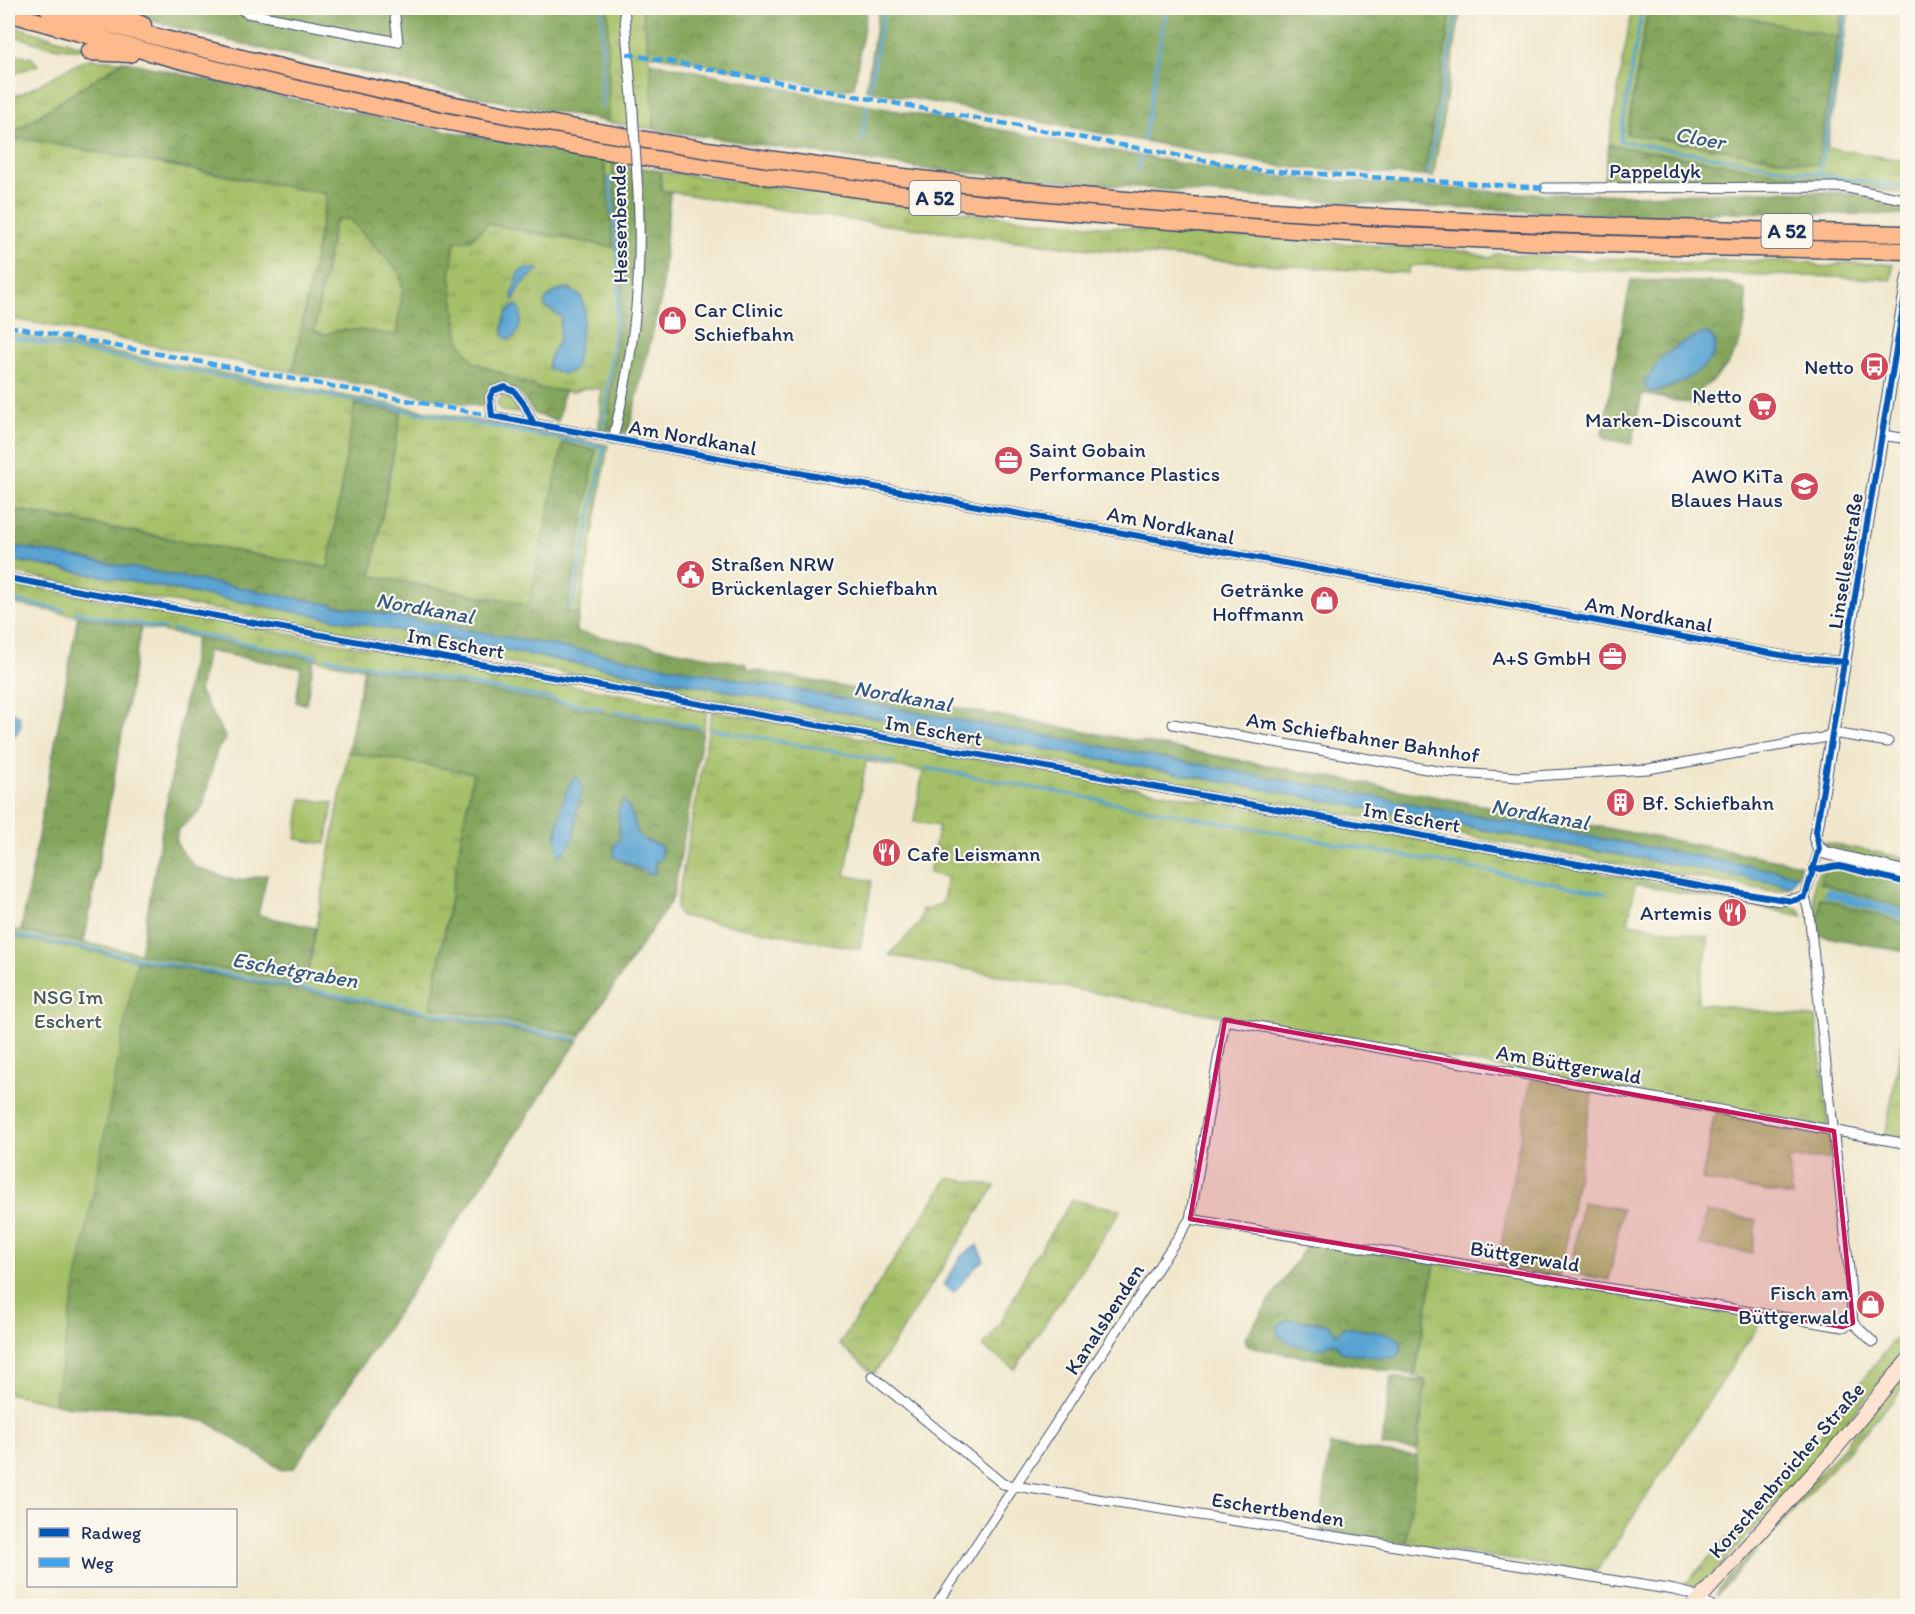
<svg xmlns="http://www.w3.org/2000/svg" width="1915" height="1614" font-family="Itim,sans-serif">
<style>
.grass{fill:url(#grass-tufts);stroke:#607862;stroke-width:1.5;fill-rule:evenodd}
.forest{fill:url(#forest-crowns);stroke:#506a5d;stroke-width:1.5;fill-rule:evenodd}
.green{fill:#a5c067;stroke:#607862;stroke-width:1.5}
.water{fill:#59a3d1;stroke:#3a6998;stroke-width:1.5}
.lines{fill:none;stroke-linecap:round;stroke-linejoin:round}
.stream{stroke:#59a3d1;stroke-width:3}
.canal{stroke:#59a3d1;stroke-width:10}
.minor-casing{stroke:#3b4b6e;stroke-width:11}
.tertiary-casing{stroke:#3b4b6e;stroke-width:14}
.secondary-casing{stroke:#3b4b6e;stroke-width:16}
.motorway-casing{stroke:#3b4b6e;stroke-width:19}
.minor{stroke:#fff;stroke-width:9}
.tertiary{stroke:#fff;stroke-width:12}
.secondary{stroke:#fee3d1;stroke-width:14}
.motorway{stroke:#fcba8d;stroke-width:16}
.minor-bridge-casing{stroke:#3b4b6e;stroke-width:11;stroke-linecap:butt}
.minor-bridge{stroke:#fff;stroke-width:9}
.quiet{stroke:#3da3ed;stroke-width:4.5;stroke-dasharray:9 4.5;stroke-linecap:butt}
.cycleway-casing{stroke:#fbf7ec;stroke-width:10}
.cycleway{stroke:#0057b8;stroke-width:6}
.marked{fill:#c2185b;fill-opacity:0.2;stroke:#c2185b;stroke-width:4.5;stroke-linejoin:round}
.labels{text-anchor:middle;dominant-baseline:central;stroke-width:4.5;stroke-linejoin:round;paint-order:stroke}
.shield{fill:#fbf7ec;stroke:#5e6b89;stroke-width:1.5}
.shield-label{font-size:20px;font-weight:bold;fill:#1b2f5e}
.street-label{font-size:21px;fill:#1b2f5e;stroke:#fbf7ec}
.poi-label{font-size:21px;fill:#1b2f5e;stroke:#fbf7ec;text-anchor:end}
.park-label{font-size:21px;fill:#445a61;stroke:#fbf7ec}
.water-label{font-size:22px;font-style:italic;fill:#315886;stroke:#fbf7ec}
</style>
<defs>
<pattern id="grass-tufts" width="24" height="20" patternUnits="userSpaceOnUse" patternTransform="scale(1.5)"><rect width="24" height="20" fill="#a5c067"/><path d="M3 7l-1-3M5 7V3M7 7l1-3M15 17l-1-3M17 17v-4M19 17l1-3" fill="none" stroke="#869c58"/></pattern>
<pattern id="forest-crowns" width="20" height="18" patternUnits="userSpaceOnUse" patternTransform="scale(1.5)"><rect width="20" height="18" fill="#84a65c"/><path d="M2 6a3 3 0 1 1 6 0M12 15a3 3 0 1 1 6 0" fill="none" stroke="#6b884f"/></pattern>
</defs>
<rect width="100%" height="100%" fill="#fbf7ec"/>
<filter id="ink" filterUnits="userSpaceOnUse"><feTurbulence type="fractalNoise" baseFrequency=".0167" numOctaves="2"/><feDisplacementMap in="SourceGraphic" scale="12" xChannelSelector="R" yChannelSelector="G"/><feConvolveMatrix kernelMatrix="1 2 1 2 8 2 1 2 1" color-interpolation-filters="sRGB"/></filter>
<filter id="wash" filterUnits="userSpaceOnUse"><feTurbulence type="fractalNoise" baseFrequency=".008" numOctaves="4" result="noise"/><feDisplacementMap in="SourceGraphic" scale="24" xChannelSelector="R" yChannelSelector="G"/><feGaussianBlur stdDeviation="1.35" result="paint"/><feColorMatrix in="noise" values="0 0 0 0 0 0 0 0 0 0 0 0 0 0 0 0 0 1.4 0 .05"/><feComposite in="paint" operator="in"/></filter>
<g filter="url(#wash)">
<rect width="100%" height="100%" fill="#f0e7cc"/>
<path class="grass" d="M608,8H642L652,80L654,129L609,122Z
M1452,8H1461L1433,177L1424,176Z
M1632,8H1648L1627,134L1818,165L1843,8H1849L1827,148L1907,161L1906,194L1609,145Z
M8,25L89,48C59,53 36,42 8,34Z
M14,54L32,58L38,65L8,76V57Z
M89,59L123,61L8,136V98C38,90 60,69 89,59Z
M21,138L327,194L293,372L8,318V146Z
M604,160L613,162C612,206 625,248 622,292C619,338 610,383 608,430L599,429L601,389L585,388L573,392L540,389L473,362L458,340L450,275L455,241L470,240L488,224L613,247ZM566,288L572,289L556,372L550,357L559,340L561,317L546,307L561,289Z
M660,171C785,188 909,207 1035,220C1178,234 1322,242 1465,251L1490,258L1497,254L1570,257L1591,261L1598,258L1671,260C1683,265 1699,265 1710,260L1810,262C1819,268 1830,268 1840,263L1893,264L1891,280L1842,277L1417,265L1409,267L1408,273C1158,260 908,233 661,190Z
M339,219H349L400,273L403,288L397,336L357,330L325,335L314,331L334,224Z
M8,333L608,445L579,614L567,612L595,450L563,444L529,605L371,576L401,412L355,404L328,568L8,508Z
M504,394L510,397L518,410L517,413L501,411L497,403Z
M8,559L1790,886L1779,891L1766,890L8,572Z
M8,583L707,710L703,731L8,603Z
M712,711L1799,909L1803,916L1635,884L1628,923L1709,937L1697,1003L1816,1018L1828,1124L1825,1127L889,955L920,923L922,909L928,910L943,902L947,877L929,873L939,826L914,822L923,771L866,761L845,875L872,881L860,949L680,916L676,909Z
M348,752L473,773L431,1007L581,1035L577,1042L8,936V929L306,984Z
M1822,842L1907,858V867L1827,847Z
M1832,861L1907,879V886L1835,867L1820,883L1907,909V924L1820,898V915H1815L1814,881L1823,865Z
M1904,1030H1908V1120L1904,1141L1885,1137Z
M1531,1079L1593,1090L1559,1277L1497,1267Z
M1715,1112L1829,1133L1831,1159H1789L1792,1196L1702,1180Z
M948,1178L995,1186L874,1374L839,1344Z
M1072,1200L1121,1210L1015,1369L983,1347L1002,1320L1030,1265Z
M1435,1263L1764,1317L1596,1573L1406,1543L1426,1381L1415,1375Z
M1907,1327V1347L1890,1369L1827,1446L1703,1586H1677L1687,1582L1731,1534L1736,1536L1758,1511L1755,1508L1819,1438L1880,1357L1887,1351L1893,1340H1898Z
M1907,1368V1385L1716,1596L1718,1589L1837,1454Z"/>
<path class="forest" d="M114,8H608L609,122C499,102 390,79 280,53C225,39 168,28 114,8Z
M642,8H867L854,87L843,90L649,54Z
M879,8H1452L1424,176L1285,167L866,90Z
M1648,8H1701L1838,37L1818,165L1627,134Z
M123,61L382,119L604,160L614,247L488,224L470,240L455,241L450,275L459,340L473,362L540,389L564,391L558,421L535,414L518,390L488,392L483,407L293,372L327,194L21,138L8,146V136ZM339,219H349L400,273L403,288L396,335C376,333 343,324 325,335L314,330L334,224Z
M650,62L849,102L1239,174L1518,193L1645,195L1763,191L1821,192L1854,193L1904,204L1902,215L1728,212L1651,216L1427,207L1241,196L924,169L654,129Z
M1609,145L1835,182L1763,181L1603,185Z
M613,162L660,171L661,190L670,192L661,299L628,433L608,430C610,383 619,338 622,292C625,248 612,206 613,162Z
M1631,280L1728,283L1745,290C1752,330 1733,368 1701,389L1698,405L1642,394L1632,444L1606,439L1602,434ZM1702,334L1716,343C1713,366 1678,387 1657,392L1651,376C1663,354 1681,345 1702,334Z
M355,404L401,412L371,576L529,605L563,443L596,450L567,611L579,614L576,632L747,664V669L1800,864L1798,875L8,545V509L328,568Z
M78,616L141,628L84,943L21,931Z
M196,638L314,659L306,704L296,702L301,668L207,651L199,691L226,738L217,750L202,809L178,830L176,842L181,851L195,867L236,881L267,875L258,915L316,928L306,984L140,954Z
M364,668L703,731L673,898L581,1035L431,1007L473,773L348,752ZM581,803L555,837L562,811ZM630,809L635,829L641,838L661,846L663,850L660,860L655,862L656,873L646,874L614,857V846L620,838L618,811Z
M1835,867L1907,886V909L1820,883L1823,873Z
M1820,898L1907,924V952L1817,935L1815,915H1820Z
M8,936L577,1042L294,1468L282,1470L208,1422L137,1408L71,1407L8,1393Z
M1309,1242L1435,1263L1415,1375L1264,1350L1247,1345L1245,1338ZM1301,1320L1324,1323L1335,1334L1360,1329L1370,1332L1383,1358L1338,1348L1335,1342L1320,1348L1299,1345L1292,1341Z
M1391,1377L1426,1381L1417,1450L1382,1446Z
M1330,1445L1417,1457L1406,1543L1320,1530Z"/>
<path class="green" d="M1701,8H1843L1838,37Z
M301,799L333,803L326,844L296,839Z
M8,936L137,960L54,1403L8,1393Z
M1582,1202L1622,1209L1609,1280L1570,1273Z
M1706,1212L1756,1220L1752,1253L1700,1245Z"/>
<path class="water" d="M525,269H539L520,286L514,300L512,296L519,271Z
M566,288L581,296L585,310L576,365L573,371L563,374L548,368L550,357L559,340L561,317L546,307L544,302L553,293Z
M517,305C525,315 520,335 509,340L503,335C503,322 503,311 517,305Z
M1707,333C1740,354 1667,396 1647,391L1644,381C1653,375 1654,365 1661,358C1671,349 1693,336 1707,333Z
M8,545L1798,875L1790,886L8,559Z
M15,713L19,716L21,726L16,734L8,739V714Z
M576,777C589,789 577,800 576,813C576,831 574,841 562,854L559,855C552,843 564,781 576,777Z
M623,801C636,810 631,829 643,839C648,844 655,842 661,846V859L655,862L654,875L614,857V846L620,838L618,811Z
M978,1245L984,1261L978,1264L954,1292L944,1285L961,1256Z
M1288,1320L1328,1324L1336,1334L1345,1327L1389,1334L1400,1340L1402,1349L1397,1357L1383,1358L1341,1352L1335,1342C1330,1342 1327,1346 1322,1348C1311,1350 1284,1343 1278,1334V1326Z"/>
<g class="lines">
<path class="stream" d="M1642,8L1620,141L1908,189
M870,88L884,8
M602,107V8
M862,140L867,106
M1144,140L1166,8
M1138,170L1141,156
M1428,174L1457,8
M1820,174L1846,8
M8,337L604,447L572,607
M603,426L619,290L617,244L609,177
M8,600L64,610
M75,612L165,629
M173,630L318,657
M327,658L604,709
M614,711L699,727
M711,729L893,762
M926,768L1605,893
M8,934L576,1039"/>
<path class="canal" d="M1829,893L1908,916"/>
</g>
</g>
<g filter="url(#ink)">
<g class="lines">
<defs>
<path id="minor" d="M239,8L247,13L398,42L394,8
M624,8L633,111
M1545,188L1843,187L1908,200
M534,424L524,404L514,391L505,387L493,391L490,397L492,416L1791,657L1846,662
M1882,435L1908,439
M613,439C635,349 644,269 637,177
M8,578L1780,901L1805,897
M1173,724L1443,772L1518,777L1648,769L1822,738L1833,733L1888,742
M1805,897L1809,913L1849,1270L1853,1323L1873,1342
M1805,897L1819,849
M1190,1219L1843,1327L1853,1323
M872,1376L1003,1484L1674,1590L1691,1594L1712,1606
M936,1606L1190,1219L1225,1020L1908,1144"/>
<path id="tertiary" d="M1908,277L1815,838L1819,849L1826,853L1908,873"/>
<path id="secondary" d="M1693,1606L1836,1448L1908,1360"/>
<path id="motorway" d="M48,8C369,97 699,158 1031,191C1322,221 1615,227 1908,234
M103,8L143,25
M8,13C73,31 138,50 203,66C409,118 619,157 829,185C1186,234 1548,245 1908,251
M89,52L130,54"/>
</defs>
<use href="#minor" class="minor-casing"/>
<use href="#tertiary" class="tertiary-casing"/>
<use href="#secondary" class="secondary-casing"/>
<use href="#motorway" class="motorway-casing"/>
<use href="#minor" class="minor"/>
<use href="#tertiary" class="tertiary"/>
<use href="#secondary" class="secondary"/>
<use href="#motorway" class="motorway"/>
<defs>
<path id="minor-bridge" d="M633,111L637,177"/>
</defs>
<use href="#minor-bridge" class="minor-bridge-casing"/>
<use href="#minor-bridge" class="minor-bridge"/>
<path class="quiet" d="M627,54L1257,170L1545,188
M8,326L492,416"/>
<defs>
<path id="cycleway" d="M534,424L524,404L514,391L505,387L493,391L490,397L492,416L1791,657L1846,662
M8,578L1710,888L1792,901L1805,897L1819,849L1816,831L1908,277
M1812,869C1823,871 1830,866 1840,866L1908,883"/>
</defs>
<use href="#cycleway" class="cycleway-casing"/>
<use href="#cycleway" class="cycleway"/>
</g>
</g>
<path class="marked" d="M1225,1020L1834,1131L1853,1323L1843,1327L1190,1219Z"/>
<defs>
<symbol id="shop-disc" viewBox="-11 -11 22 22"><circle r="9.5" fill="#d1495b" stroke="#fbf7ec"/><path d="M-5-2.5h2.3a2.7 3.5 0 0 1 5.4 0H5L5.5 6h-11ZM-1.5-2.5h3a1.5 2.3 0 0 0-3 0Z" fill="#fff"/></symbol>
<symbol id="bus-disc" viewBox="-11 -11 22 22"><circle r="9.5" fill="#d1495b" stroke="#fbf7ec"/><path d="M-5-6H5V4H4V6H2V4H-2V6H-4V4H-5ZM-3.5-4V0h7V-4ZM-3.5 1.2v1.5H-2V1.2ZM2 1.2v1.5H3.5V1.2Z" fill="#fff"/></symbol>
<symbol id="supermarket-disc" viewBox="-11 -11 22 22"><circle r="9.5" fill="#d1495b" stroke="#fbf7ec"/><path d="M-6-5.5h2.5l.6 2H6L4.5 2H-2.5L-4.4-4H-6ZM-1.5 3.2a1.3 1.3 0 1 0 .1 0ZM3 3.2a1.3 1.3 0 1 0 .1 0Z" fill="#fff"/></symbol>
<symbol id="office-disc" viewBox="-11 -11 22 22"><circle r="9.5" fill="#d1495b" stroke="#fbf7ec"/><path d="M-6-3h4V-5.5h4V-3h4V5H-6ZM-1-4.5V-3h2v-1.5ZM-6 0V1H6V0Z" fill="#fff"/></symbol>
<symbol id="school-disc" viewBox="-11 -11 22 22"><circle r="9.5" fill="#d1495b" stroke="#fbf7ec"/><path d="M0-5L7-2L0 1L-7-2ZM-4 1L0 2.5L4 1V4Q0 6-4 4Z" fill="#fff"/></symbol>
<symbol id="civic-disc" viewBox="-11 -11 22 22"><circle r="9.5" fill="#d1495b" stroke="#fbf7ec"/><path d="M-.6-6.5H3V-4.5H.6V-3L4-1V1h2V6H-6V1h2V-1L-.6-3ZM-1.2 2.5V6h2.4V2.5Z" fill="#fff"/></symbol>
<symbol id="building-disc" viewBox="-11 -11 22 22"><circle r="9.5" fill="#d1495b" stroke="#fbf7ec"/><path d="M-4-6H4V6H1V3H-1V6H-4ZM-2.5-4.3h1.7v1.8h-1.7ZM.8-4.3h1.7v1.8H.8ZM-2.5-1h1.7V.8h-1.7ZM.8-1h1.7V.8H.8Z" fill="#fff"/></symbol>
<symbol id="restaurant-disc" viewBox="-11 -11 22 22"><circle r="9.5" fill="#d1495b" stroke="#fbf7ec"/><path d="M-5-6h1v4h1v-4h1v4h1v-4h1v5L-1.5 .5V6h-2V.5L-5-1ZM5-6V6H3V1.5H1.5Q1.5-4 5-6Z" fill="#fff"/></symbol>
</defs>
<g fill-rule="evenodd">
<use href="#shop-disc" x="656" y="304" width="33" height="33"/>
<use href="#bus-disc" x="1858" y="350" width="33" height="33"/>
<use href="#supermarket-disc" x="1746" y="390" width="33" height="33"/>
<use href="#office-disc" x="992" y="444" width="33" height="33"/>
<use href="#school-disc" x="1788" y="470" width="33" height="33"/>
<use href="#civic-disc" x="674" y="558" width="33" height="33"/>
<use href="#shop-disc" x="1308" y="584" width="33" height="33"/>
<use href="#office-disc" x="1596" y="640" width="33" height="33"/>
<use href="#building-disc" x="1604" y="786" width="33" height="33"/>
<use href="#restaurant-disc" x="870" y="836" width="33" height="33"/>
<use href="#restaurant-disc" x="1716" y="896" width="33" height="33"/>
<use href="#shop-disc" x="1854" y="1288" width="33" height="33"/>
</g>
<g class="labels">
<g class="shield">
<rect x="909.5" y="181" width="51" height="34" rx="4.5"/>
<rect x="1761.5" y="214" width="51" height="34" rx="4.5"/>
</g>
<g class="shield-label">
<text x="935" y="198">A 52</text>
<text x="1787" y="231">A 52</text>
</g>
<g class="street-label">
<text x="1655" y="170">Pappeldyk</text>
<text transform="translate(619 224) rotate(-91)">Hessenbende</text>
<text transform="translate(693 437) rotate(10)">Am Nordkanal</text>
<text transform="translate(1171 525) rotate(11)">Am Nordkanal</text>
<text transform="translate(1845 561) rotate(-81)">Linsellesstraße</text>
<text transform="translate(1649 614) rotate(10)">Am Nordkanal</text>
<text transform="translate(456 643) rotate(10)">Im Eschert</text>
<text transform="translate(934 730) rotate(10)">Im Eschert</text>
<text transform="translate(1363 737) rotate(9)">Am Schiefbahner Bahnhof</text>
<text transform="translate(1412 817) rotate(10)">Im Eschert</text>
<text transform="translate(1569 1064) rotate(10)">Am Büttgerwald</text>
<text transform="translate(1525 1256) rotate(9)">Büttgerwald</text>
<text transform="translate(1104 1319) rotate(-57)">Kanalsbenden</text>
<text transform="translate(1786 1470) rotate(-49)">Korschenbroicher Straße</text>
<text transform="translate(1278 1509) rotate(9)">Eschertbenden</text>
</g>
<g class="poi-label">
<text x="694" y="309" text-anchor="start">Car Clinic<tspan x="694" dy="24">Schiefbahn</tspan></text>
<text x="1854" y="366">Netto</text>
<text x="1742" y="395">Netto<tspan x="1742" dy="24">Marken-Discount</tspan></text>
<text x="1029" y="449" text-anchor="start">Saint Gobain<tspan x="1029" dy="24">Performance Plastics</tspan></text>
<text x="1783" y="475">AWO KiTa<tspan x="1783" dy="24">Blaues Haus</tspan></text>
<text x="711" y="563" text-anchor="start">Straßen NRW<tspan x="711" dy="24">Brückenlager Schiefbahn</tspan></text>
<text x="1304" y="589">Getränke<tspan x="1304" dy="24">Hoffmann</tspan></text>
<text x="1591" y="657">A+S GmbH</text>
<text x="1642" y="802" text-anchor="start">Bf. Schiefbahn</text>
<text x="907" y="853" text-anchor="start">Cafe Leismann</text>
<text x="1712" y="912">Artemis</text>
<text x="1849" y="1292">Fisch am<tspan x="1849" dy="24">Büttgerwald</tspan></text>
</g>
<g class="park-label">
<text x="68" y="996">NSG Im<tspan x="68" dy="24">Eschert</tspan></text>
</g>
<g class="water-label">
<text transform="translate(1700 138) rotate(10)">Cloer</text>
<text transform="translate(425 608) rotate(10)">Nordkanal</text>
<text transform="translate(903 696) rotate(10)">Nordkanal</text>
<text transform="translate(1540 814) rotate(10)">Nordkanal</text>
<text transform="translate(295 970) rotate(10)">Eschetgraben</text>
</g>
</g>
<rect width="1915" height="1614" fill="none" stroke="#fbf7ec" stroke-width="30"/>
<rect x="27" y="1509" width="210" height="78" fill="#fbf7ec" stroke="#a1a7b3" stroke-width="1.5"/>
<rect x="39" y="1528" width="30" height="9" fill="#0057b8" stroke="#a1a7b3" stroke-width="1.5"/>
<text x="81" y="1539" font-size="18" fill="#1b2f5e">Radweg</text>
<rect x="39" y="1558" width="30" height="9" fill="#3da3ed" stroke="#a1a7b3" stroke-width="1.5"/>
<text x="81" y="1569" font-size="18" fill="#1b2f5e">Weg</text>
</svg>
